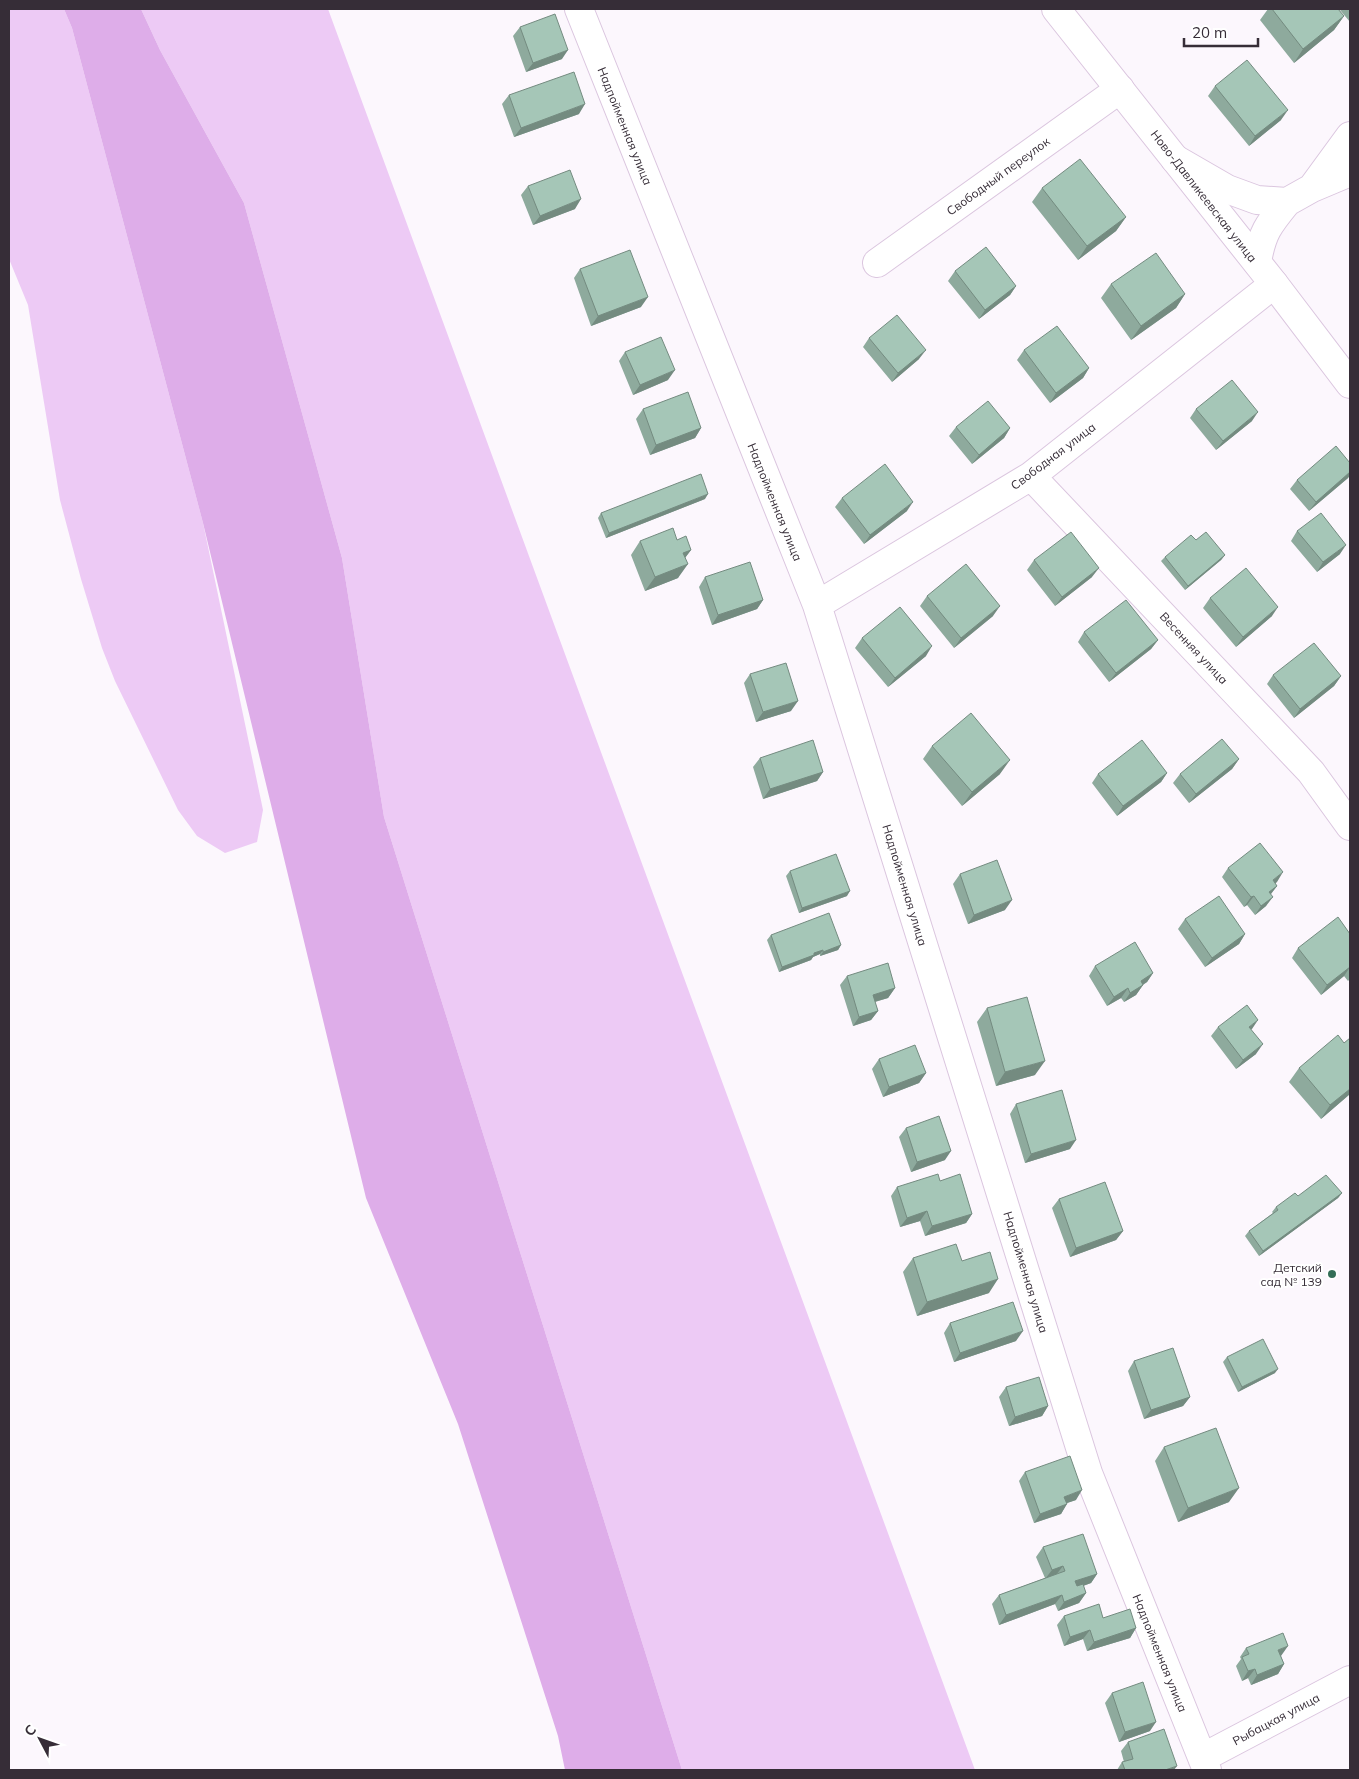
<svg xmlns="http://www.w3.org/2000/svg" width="1359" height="1779" font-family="Mulish,sans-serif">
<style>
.green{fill:#edcaf5}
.water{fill:#deade9}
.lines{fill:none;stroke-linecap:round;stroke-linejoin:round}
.street-casing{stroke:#dbc6df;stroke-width:30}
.secondary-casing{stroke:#dbc6df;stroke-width:30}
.street{stroke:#fff;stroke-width:28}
.secondary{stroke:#fff;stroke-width:28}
.wall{fill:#8eaa9d}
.shaded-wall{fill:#748b80}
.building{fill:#a5c6b7;stroke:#748b80}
.poi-dot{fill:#346e57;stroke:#fff;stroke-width:2}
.labels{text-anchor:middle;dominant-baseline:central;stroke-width:4;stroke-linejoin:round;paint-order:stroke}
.street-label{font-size:12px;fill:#362d37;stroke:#fff}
.poi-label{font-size:12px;fill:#362d37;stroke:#fff;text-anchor:end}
</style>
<rect width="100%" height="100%" fill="#fcf7fd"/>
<path class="green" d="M9,9H64L72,28L203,523L263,810L257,842L225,853L197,836L178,810L115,681L102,648L81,579L60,500L28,305L9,259Z
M141,9H328L975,1770H682L384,817L342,558L244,203L160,50Z"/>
<path class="water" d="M64,9H141L160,50L244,203L342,558L384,817L682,1770H565L558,1736L458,1424L366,1198L203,523L72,28Z"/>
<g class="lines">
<defs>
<path id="street" d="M579,9L817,605L1088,1473L1207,1770
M1175,159L1227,189L1257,200L1287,202L1312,188L1350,172
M1312,188L1350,136
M1257,262C1262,233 1268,225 1287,202
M877,263L1120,89
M1031,476L1311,772L1350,826
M817,605L1031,476L1274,284
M1202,1758L1350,1680"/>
<path id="secondary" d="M1056,9L1274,284L1350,384"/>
</defs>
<use href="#street" class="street-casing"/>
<use href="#secondary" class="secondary-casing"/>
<use href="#street" class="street"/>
<use href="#secondary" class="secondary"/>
</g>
<path class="wall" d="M1268,9H1338L1344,16L1334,30L1294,63L1260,20Z
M1340,9H1350V22L1340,10Z
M520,27L562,59L526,72L513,36Z
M1215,86L1281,120L1249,146L1208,96Z
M509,95L579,114L514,137L502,104Z
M528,186L575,209L533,225L521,195Z
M1042,188L1126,217L1116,231L1078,260L1032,202Z
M580,269L641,307L591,326L574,278Z
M955,271L1016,286L1010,295L979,319L948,281Z
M1111,284L1185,294L1176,308L1131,340L1101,298Z
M869,338L919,359L892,382L863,347Z
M1024,350L1089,368L1083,378L1050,403L1017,360Z
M625,352L668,380L633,395L619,361Z
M643,409L701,428L695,438L650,455L636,419Z
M1196,409L1252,421L1216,450L1190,418Z
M956,427L1010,428L1004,438L972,464L949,436Z
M1350,463V475L1348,478L1309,511L1290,489L1297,480Z
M842,498L907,511L864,544L835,507Z
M705,499L606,538L598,518L601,513Z
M1297,531L1340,554L1317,572L1291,541Z
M677,540L691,550L685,558L678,578L645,591L631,555L640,541Z
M1196,540L1225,555L1221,560L1185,590L1161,561L1165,557Z
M1034,560L1092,577L1055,606L1027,570Z
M705,577L763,600L757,609L712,625L699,587Z
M927,596L993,616L954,648L920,606Z
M1210,598L1272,616L1236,647L1203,608Z
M1084,632L1158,640L1151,649L1109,682L1078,642Z
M862,638L926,656L888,687L855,648Z
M750,674L791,711L756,722L744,683Z
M1273,675L1341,676L1334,686L1294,718L1267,684Z
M932,746L1000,774L962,806L923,759Z
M760,758L823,772L817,781L763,799L753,767Z
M1239,759L1232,769L1189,803L1173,783L1180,774Z
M1167,773L1161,782L1117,816L1092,783L1098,774Z
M1228,868L1277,882L1275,883L1277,886L1271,894L1266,906L1255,915L1247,905L1244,907L1222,877Z
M790,871L847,896L799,913L786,876Z
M960,874L1005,910L968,924L953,884Z
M1185,919L1245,934L1239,944L1205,967L1178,929Z
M1350,934V979L1348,981L1344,976L1321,995L1292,958L1298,948Z
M771,935L841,945L838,950L820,956V954L813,957L811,960L779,972L767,940Z
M1095,966L1153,973L1147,982L1143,985L1136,995L1124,1002L1121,998L1107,1006L1089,976Z
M847,976L895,988L888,998L875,1002L878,1011L871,1020L853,1026L840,985Z
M987,1008L1035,1075L996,1086L977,1022Z
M1218,1027L1251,1030L1256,1054L1236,1069L1211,1036Z
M1344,1043L1350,1094L1321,1119L1289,1082L1299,1068Z
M879,1059L926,1073L919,1083L883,1097L872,1069Z
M1016,1104L1070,1149L1025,1163L1010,1114Z
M906,1128L945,1160L911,1172L899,1137Z
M940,1181L972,1214L966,1223L925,1236L920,1221L900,1227L891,1196L897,1187Z
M1342,1193L1338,1198L1259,1256L1245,1236L1249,1231L1273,1213L1272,1212L1276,1207L1298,1196Z
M1059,1199L1123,1231L1116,1240L1070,1257L1052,1208Z
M913,1258L962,1261L989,1293L917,1316L903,1272Z
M950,1323L1016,1341L954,1362L944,1333Z
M1227,1357L1275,1373L1238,1392L1223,1362Z
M1134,1361L1190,1397L1183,1406L1144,1419L1128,1371Z
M1006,1387L1048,1406L1042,1416L1009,1426L999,1397Z
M1164,1447L1229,1502L1178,1522L1155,1461Z
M1025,1472L1076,1500L1067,1503L1061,1514L1034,1523L1019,1481Z
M1043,1547L1097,1574L1091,1583L1083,1586L1086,1593L1079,1603L1058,1611L1055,1604L999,1625L992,1604L999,1595L1045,1578L1036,1557Z
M1064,1616L1103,1618L1136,1628L1130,1638L1087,1651L1083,1639L1064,1646L1057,1625Z
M1246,1648L1281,1656L1284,1664L1278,1674L1251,1685L1248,1678L1242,1681L1236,1666L1241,1659L1240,1657Z
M1112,1693L1150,1731L1119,1742L1105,1703Z
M1128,1742L1174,1770H1117L1122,1762H1124L1121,1751Z"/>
<path class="shaded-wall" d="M1344,16L1334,30L1294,63L1303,49Z
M568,50L562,59L526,72L533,63Z
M585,104L579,114L514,137L521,128Z
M1288,110L1281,120L1249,146L1255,136Z
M581,199L575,209L533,225L540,216Z
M1126,217L1116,231L1078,260L1087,246Z
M1016,286L1010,295L979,319L985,310Z
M1185,294L1176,308L1131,340L1141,326Z
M648,297L641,307L591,326L598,316Z
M926,350L919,359L892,382L898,373Z
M1089,368L1083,378L1050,403L1056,393Z
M675,370L668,380L633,395L640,385Z
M1258,412L1252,421L1216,450L1223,441Z
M701,428L695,438L650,455L656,445Z
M1010,428L1004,438L972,464L979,455Z
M1350,472V475L1348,478L1309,511L1316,502Z
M708,494L705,499L606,538L609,533Z
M913,502L907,511L864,544L870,535Z
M1346,545L1340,554L1317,572L1323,562Z
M691,550L681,563L683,553Z
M1225,555L1221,560L1185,590L1188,586Z
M688,564L678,578L645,591L655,577Z
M1099,568L1092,577L1055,606L1062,597Z
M763,600L757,609L712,625L718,615Z
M1000,606L993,616L954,648L961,638Z
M1278,607L1272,616L1236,647L1243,637Z
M1158,640L1151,649L1109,682L1116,673Z
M932,646L926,656L888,687L895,678Z
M1341,676L1334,686L1294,718L1300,709Z
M798,701L791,711L756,722L763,712Z
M1239,759L1232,769L1189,803L1196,794Z
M1010,760L1000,774L962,806L972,792Z
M823,772L817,781L763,799L770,789Z
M1167,773L1161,782L1117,816L1123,806Z
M1283,872L1277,882L1266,890L1273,880Z
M1277,886L1270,895L1269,892Z
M850,891L847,896L799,913L802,908Z
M1254,896L1247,905L1244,907L1251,897Z
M1273,897L1266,906L1255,915L1261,906Z
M1012,900L1005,910L968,924L974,915Z
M1245,934L1239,944L1205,967L1212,958Z
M841,945L838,950L820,956L823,952Z
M823,950L820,954L813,957L811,960L779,972L782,967L814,953Z
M1350,967L1344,976L1321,995L1327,985Z
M1153,973L1147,982L1134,990L1141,981Z
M1143,985L1136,995L1124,1002L1130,993Z
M895,988L888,998L867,1004L873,995Z
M1128,988L1121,998L1107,1006L1114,997Z
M878,1011L871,1020L853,1026L859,1017Z
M1258,1020L1252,1029L1243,1036L1249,1027Z
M1263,1044L1256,1054L1236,1069L1243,1060Z
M1045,1061L1035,1075L996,1086L1005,1072Z
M926,1073L919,1083L883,1097L889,1087Z
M1350,1089V1094L1321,1119L1330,1105Z
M1076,1140L1070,1149L1025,1163L1031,1154Z
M951,1151L945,1160L911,1172L917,1162Z
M1342,1193L1338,1198L1259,1256L1263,1251Z
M927,1211L920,1221L900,1227L907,1218Z
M972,1214L966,1223L925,1236L932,1226Z
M1123,1231L1116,1240L1070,1257L1076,1248Z
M998,1279L989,1293L917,1316L927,1302Z
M1023,1331L1016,1341L954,1362L960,1353Z
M1278,1369L1275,1373L1238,1392L1242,1387Z
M1190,1397L1183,1406L1144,1419L1151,1410Z
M1048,1406L1042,1416L1009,1426L1015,1417Z
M1239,1488L1229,1502L1178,1522L1188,1508Z
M1082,1490L1076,1500L1058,1506L1064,1497Z
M1067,1504L1061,1514L1034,1523L1040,1514Z
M1063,1566L1056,1575L1045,1579L1052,1570Z
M1097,1574L1091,1583L1069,1591L1075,1581Z
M1086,1593L1079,1603L1058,1611L1064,1602Z
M1062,1595L1055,1604L999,1625L1006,1615Z
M1136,1628L1130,1638L1087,1651L1094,1642Z
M1090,1630L1083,1639L1064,1646L1070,1637Z
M1288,1646L1281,1656L1272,1659L1278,1650Z
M1284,1664L1278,1674L1251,1685L1257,1675Z
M1255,1669L1248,1678L1242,1681L1248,1671Z
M1156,1722L1150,1731L1119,1742L1125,1732Z
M1177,1766L1174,1770H1165Z"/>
<path class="building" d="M1272,9H1338L1344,16L1303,49Z
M555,14L568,50L533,63L520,27Z
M1247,60L1288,110L1255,136L1215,86Z
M574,72L585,104L521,128L509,95Z
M1080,159L1126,217L1087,246L1042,188Z
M570,170L581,199L540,216L528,186Z
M986,247L1016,286L985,310L955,271Z
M630,250L648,297L598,316L580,269Z
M1156,253L1185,294L1141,326L1111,284Z
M897,315L926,350L898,373L869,338Z
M1057,326L1089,368L1056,393L1024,350Z
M661,337L675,370L640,385L625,352Z
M1232,380L1258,412L1223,441L1196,409Z
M688,392L701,428L656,445L643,409Z
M988,401L1010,428L979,455L956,427Z
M1336,446L1350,463V472L1316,502L1297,480Z
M885,464L913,502L870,535L842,498Z
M701,474L708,494L609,533L601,513Z
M1321,513L1346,545L1323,562L1297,531Z
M673,528L677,540L686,536L691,550L683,553L688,564L655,577L640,541Z
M1071,532L1099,568L1062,597L1034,560Z
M1206,532L1225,555L1188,586L1165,557L1191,535L1196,540Z
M750,562L763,600L718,615L705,577Z
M966,564L1000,606L961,638L927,596Z
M1246,568L1278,607L1243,637L1210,598Z
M1126,600L1158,640L1116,673L1084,632Z
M900,607L932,646L895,678L862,638Z
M1314,643L1341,676L1300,709L1273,675Z
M786,663L798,701L763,712L750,674Z
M971,713L1010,760L972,792L932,746Z
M1222,739L1239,759L1196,794L1180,774Z
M813,740L823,772L770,789L760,758Z
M1142,740L1167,773L1123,806L1098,774Z
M1260,843L1283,872L1273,880L1277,886L1269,892L1273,897L1261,906L1254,896L1251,897L1228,868Z
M836,854L850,891L802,908L790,871Z
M997,860L1012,900L974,915L960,874Z
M1219,896L1245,934L1212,958L1185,919Z
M829,913L841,945L823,952V950L814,953V955L782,967L771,935Z
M1338,917L1350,934V967L1327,985L1298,948Z
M1135,942L1153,973L1141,981L1143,985L1130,993L1128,988L1114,997L1095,966Z
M888,963L895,988L873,995L878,1011L859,1017L847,976Z
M1027,997L1045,1061L1005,1072L987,1008Z
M1247,1005L1258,1020L1249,1027L1263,1044L1243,1060L1218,1027Z
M1338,1035L1344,1043L1350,1038V1089L1330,1105L1299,1068Z
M915,1045L926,1073L889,1087L879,1059Z
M1062,1090L1076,1140L1031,1154L1016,1104Z
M939,1116L951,1151L917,1162L906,1128Z
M938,1174L940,1181L960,1174L972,1214L932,1226L927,1211L907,1218L897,1187Z
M1326,1175L1342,1193L1263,1251L1249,1231L1278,1210L1276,1207L1295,1193L1298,1196Z
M1105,1182L1123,1231L1076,1248L1059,1199Z
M956,1244L962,1261L990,1252L998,1279L927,1302L913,1258Z
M1013,1302L1023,1331L960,1353L950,1323Z
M1263,1339L1278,1369L1242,1387L1227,1357Z
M1173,1348L1190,1397L1151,1410L1134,1361Z
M1039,1377L1048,1406L1015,1417L1006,1387Z
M1216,1428L1239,1488L1188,1508L1164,1447Z
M1070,1456L1082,1490L1064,1497L1067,1504L1040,1514L1025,1472Z
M1083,1534L1097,1574L1075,1581L1077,1586L1083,1584L1086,1593L1064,1602L1062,1595L1006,1615L999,1595L1065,1571L1063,1566L1052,1570L1043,1547Z
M1099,1604L1103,1618L1130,1609L1136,1628L1094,1642L1090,1630L1070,1637L1064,1616Z
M1283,1633L1288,1646L1278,1650L1284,1664L1257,1675L1255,1669L1248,1671L1242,1657L1249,1654L1246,1648Z
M1143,1682L1156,1722L1125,1732L1112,1693Z
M1164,1729L1177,1766L1165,1770H1125L1122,1762L1133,1759L1128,1742Z"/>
<circle class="poi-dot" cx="1332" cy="1274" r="5"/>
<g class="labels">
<g class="street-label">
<text transform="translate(625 126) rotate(68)">Надпойменная улица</text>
<text transform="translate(998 176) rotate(-36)">Свободный переулок</text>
<text transform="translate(1204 196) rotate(52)">Ново-Давликеевская улица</text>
<text transform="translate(1053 456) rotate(-37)">Свободная улица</text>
<text transform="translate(775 502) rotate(68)">Надпойменная улица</text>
<text transform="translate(1194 648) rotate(47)">Весенняя улица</text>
<text transform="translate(905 885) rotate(73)">Надпойменная улица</text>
<text transform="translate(1026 1272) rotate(73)">Надпойменная улица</text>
<text transform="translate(1160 1653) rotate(68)">Надпойменная улица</text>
<text transform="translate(1276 1719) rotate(-28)">Рыбацкая улица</text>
</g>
<g class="poi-label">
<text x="1322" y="1267">Детский<tspan x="1322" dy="14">сад № 139</tspan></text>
</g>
</g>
<rect width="1359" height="1779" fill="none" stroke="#362d37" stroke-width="20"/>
<g transform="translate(40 1739) rotate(311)" stroke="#ffffff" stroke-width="4" paint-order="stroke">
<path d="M0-4L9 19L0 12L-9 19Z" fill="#362d37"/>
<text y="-8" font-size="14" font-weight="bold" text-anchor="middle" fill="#362d37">С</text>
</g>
<path d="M1184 38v8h74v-8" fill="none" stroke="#362d37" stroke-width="2.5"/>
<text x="1192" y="38" font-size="15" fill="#362d37" stroke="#ffffff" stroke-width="4" paint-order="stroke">20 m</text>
</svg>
